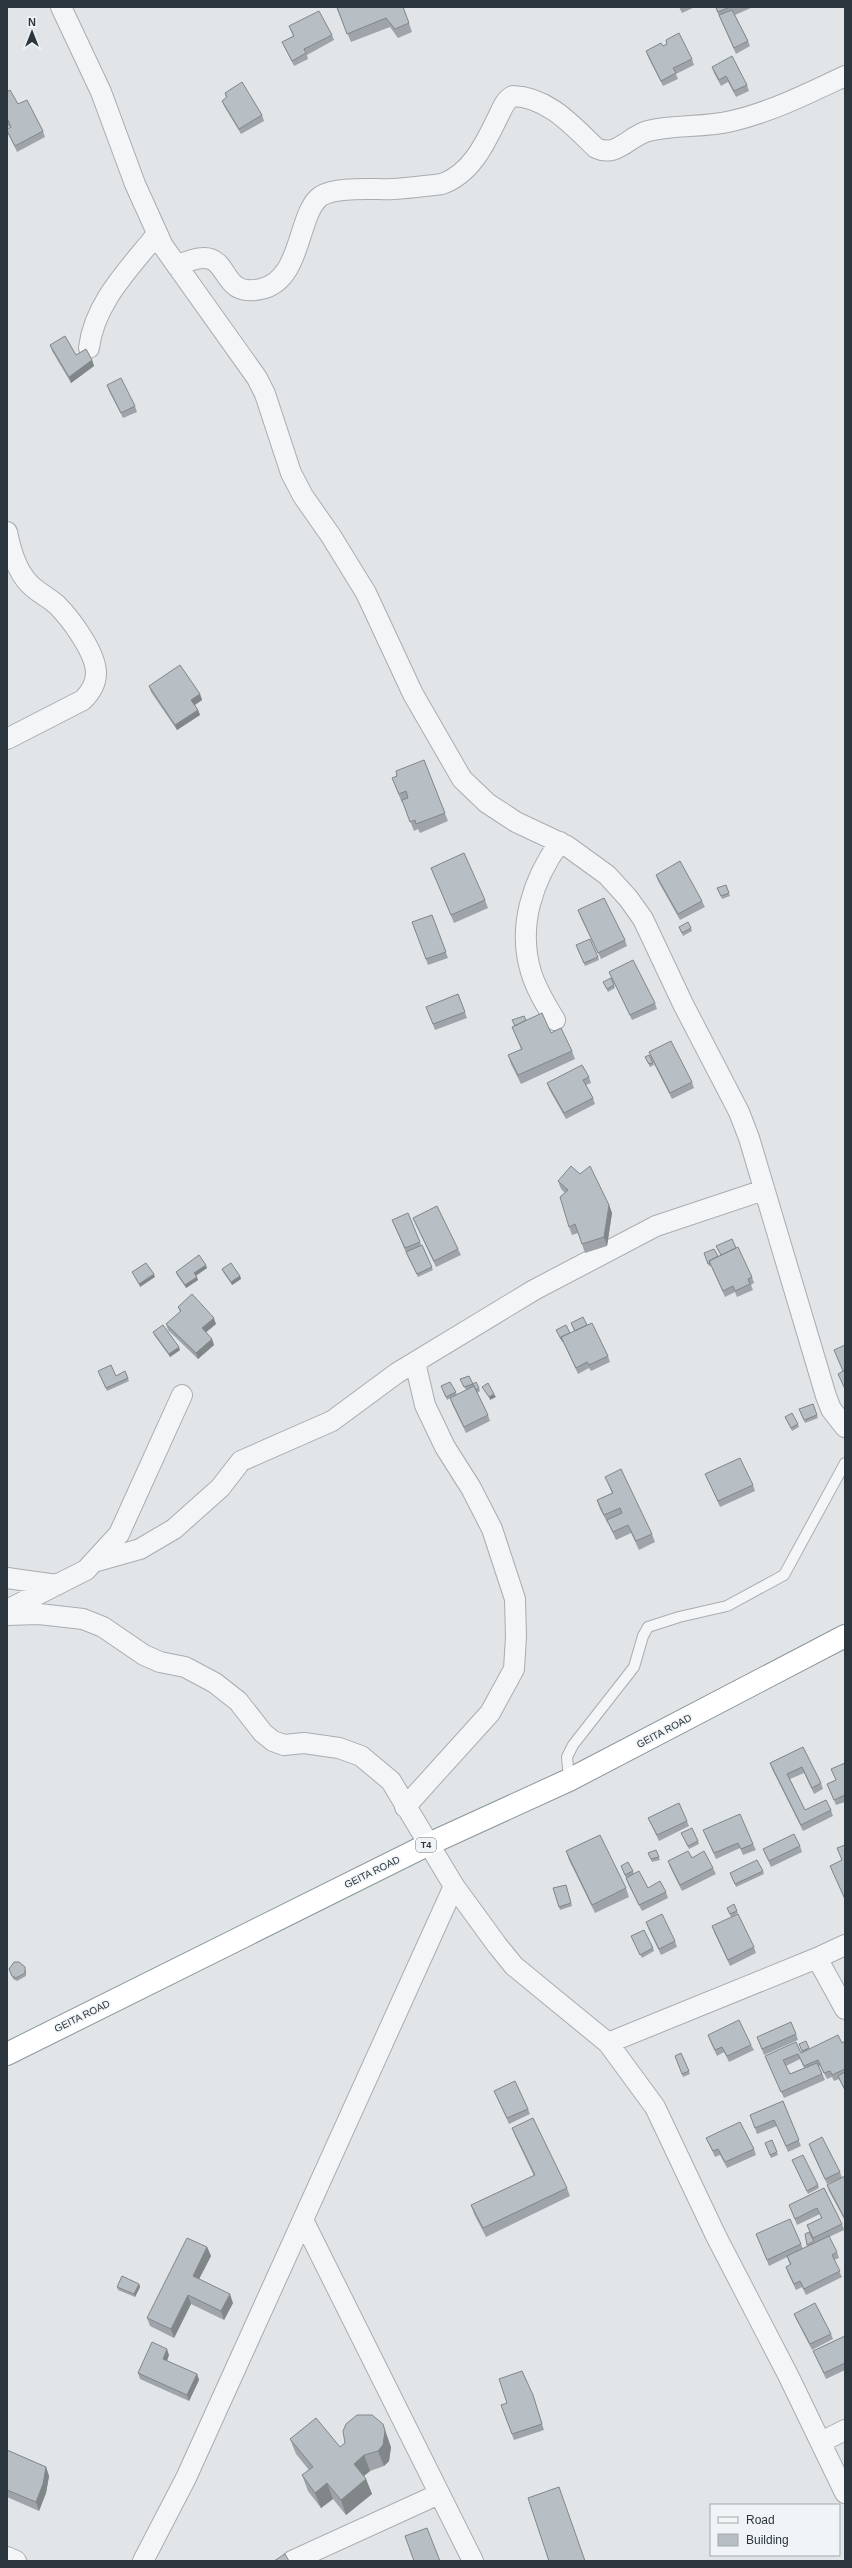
<svg xmlns="http://www.w3.org/2000/svg" width="852" height="2568" font-family="Helvetica,sans-serif">
<style>
.lines{fill:none;stroke-linecap:round;stroke-linejoin:round}
.service-casing{stroke:#a7adb2;stroke-width:12}
.minor-casing{stroke:#a7adb2;stroke-width:22}
.trunk-casing{stroke:#8a969d;stroke-width:24}
.service{stroke:#f3f5f7;stroke-width:10}
.minor{stroke:#f3f5f7;stroke-width:20}
.trunk{stroke:#fff;stroke-width:22}
.wall{fill:#9ea4a9;fill-rule:evenodd}
.shaded-wall{fill:#818689}
.building{fill:#b8bfc4;stroke:#818689}
.labels{text-anchor:middle;dominant-baseline:central;stroke-width:3;stroke-linejoin:round;paint-order:stroke}
.shield{fill:#f0f4f6;stroke:#666f75;stroke-width:1}
.shield-label{font-size:9px;font-weight:bold;fill:#2b363e}
.street-label{font-size:10px;fill:#2b363e;stroke:#f0f4f6}
</style>
<rect width="100%" height="100%" fill="#e1e5e8"/>
<g class="lines">
<defs>
<path id="service" d="M569,1780L567,1757L573,1745L634,1667L643,1636L648,1627L679,1617L727,1606L784,1575L845,1463"/>
<path id="minor" d="M61,7L101,92L135,184L163,246L257,378L265,394L291,473L303,496L331,536L366,593L413,694L462,779L487,803L516,822L567,846L607,875L628,898L643,919L683,1004L739,1112L749,1138L826,1396L831,1409L845,1427
M177,266C238,236 211,300 261,289C303,280 297,212 321,196C337,186 375,190 394,189C410,188 426,186 442,184C470,174 484,146 496,121C501,112 504,100 513,96C548,97 573,126 596,148C617,158 629,136 648,131C676,124 704,128 732,121C771,112 809,93 845,76
M89,348C94,303 130,268 157,234
M7,532C10,547 16,568 26,580C34,591 47,596 57,605C71,619 96,653 96,673C96,684 90,693 83,700L7,739
M555,1020C546,1005 536,989 531,972C517,926 533,879 560,842
M94,1562L140,1549L174,1529L220,1488L241,1461L332,1421L397,1373L534,1290L656,1226L764,1190
M7,1578L57,1585
M7,1610L86,1570L119,1534L182,1395
M7,1615L39,1614L83,1619L103,1627L144,1655L160,1662L185,1667L215,1683L238,1701L263,1733L273,1741L284,1745L304,1743L339,1748L361,1756L391,1781L454,1886L497,1945L514,1966L608,2043L655,2107L716,2236L788,2375L845,2493
M405,1807L490,1713L514,1669L516,1637L515,1599L492,1529L471,1488L445,1447L425,1405L415,1362
M817,1958L845,2009
M608,2043L817,1958L845,1945
M303,2220L473,2561
M821,2442L845,2430
M7,2557L16,2561
M143,2561L186,2478L454,1886
M292,2561L439,2494"/>
<path id="trunk" d="M7,2054L429,1844L569,1780L845,1636"/>
</defs>
<use href="#service" class="service-casing"/>
<use href="#minor" class="minor-casing"/>
<use href="#trunk" class="trunk-casing"/>
<use href="#service" class="service"/>
<use href="#minor" class="minor"/>
<use href="#trunk" class="trunk"/>
</g>
<path class="wall" d="M336,7L409,23L412,32L398,38L390,27L351,42Z
M679,7H695L682,13Z
M715,7H753L735,15L748,41L750,46L736,54Z
M289,26L332,35L334,40L307,55L308,59L294,66L282,42L293,36Z
M666,40L692,59L694,65L676,74L678,79L663,86L648,57L646,51L663,46L667,44Z
M712,67L747,85L749,91L736,97L728,82L721,86L714,73Z
M7,92L43,131L45,137L17,152L7,131L10,127V126L7,127Z
M225,93L262,115L264,121L241,134L224,106L222,101L226,98Z
M50,345L76,355L92,360L94,366L71,383L52,351Z
M107,385L135,406L137,412L123,418L109,391Z
M149,686L200,694L202,700L195,705L198,710L200,715L177,730L151,692Z
M424,760L448,821L420,833L418,829L414,831L403,802L402,803L392,778L397,776Z
M431,868L485,900L488,908L454,923Z
M656,875L702,901L705,907L680,920L658,881Z
M726,885L730,896L722,899L717,888Z
M578,910L625,940L627,946L601,959L580,916Z
M432,915L448,958L428,965L412,922Z
M679,927L691,928L692,931L683,936Z
M577,948L598,957L599,960L585,966Z
M609,972L655,1003L657,1009L632,1020L612,978Z
M603,982L614,985L615,988L608,992Z
M458,994L467,1018L435,1030L426,1007Z
M526,1020L551,1033L572,1051L575,1059L521,1084L511,1064L508,1055L521,1049L512,1027Z
M649,1052L692,1082L694,1088L672,1099L651,1058Z
M649,1055L654,1065L650,1067L645,1057Z
M589,1077L591,1083L586,1085L593,1098L595,1104L566,1119L549,1089L547,1083Z
M558,1181L609,1205L612,1213L607,1246L585,1253L578,1233L572,1235L569,1227L565,1193L561,1189Z
M413,1218L458,1249L461,1255L436,1267L415,1223Z
M392,1220L420,1242L433,1270L418,1277L407,1255Z
M716,1246L736,1248L752,1277L754,1283L751,1285L753,1290L737,1297L735,1292L725,1297L711,1266H709L704,1253L718,1256L721,1255Z
M207,1268L196,1276L198,1280L186,1288L177,1275L176,1272Z
M222,1269L240,1276L241,1279L232,1285L223,1272Z
M178,1307L216,1324L206,1332L212,1339L214,1345L198,1359L168,1330L166,1324L180,1312Z
M571,1323L587,1325L608,1356L610,1362L591,1371L589,1368L578,1374L563,1342H562L556,1330L570,1333L574,1331Z
M153,1332L180,1350L170,1357L154,1335Z
M99,1374L116,1376L128,1378L129,1381L107,1391Z
M460,1379L473,1384L479,1388L480,1391L477,1393L488,1415L490,1421L466,1433L452,1404L450,1398L447,1400L441,1386L456,1392L457,1395L466,1390Z
M813,1404L818,1418L805,1423L799,1409Z
M785,1417L798,1424L799,1427L792,1431Z
M705,1474L753,1485L755,1491L720,1507Z
M605,1477L652,1534L655,1542L639,1550L631,1533L616,1540L608,1523V1524L600,1509L597,1500L612,1493Z
M803,1747L821,1783L823,1789L814,1794L804,1773L790,1779L805,1810H831L833,1816L803,1831L772,1769L770,1763Z
M845,1763V1802L836,1805L827,1784L836,1780L831,1769Z
M648,1818L687,1821L689,1826L659,1841Z
M703,1830L753,1844L756,1850L743,1855L740,1848L716,1859Z
M681,1833L698,1841L699,1844L689,1849Z
M845,1845V1900L830,1866L842,1860L837,1848Z
M800,1846L802,1852L771,1867L763,1849Z
M656,1850L660,1860L652,1862L648,1853Z
M566,1851L626,1888L629,1897L595,1913L569,1860Z
M692,1858L713,1868L716,1874L682,1891L670,1867L668,1861Z
M622,1868L633,1871L634,1874L626,1878Z
M763,1871L764,1874L736,1887L730,1873Z
M626,1878L648,1888L666,1892L668,1898L642,1911L628,1884Z
M566,1885L572,1906L560,1910L553,1888Z
M727,1908L737,1911L738,1913L731,1917Z
M646,1922L675,1941L677,1947L661,1955L648,1928Z
M712,1926L754,1947L756,1953L730,1966L714,1932Z
M631,1936L653,1948L654,1951L642,1958Z
M9,1969L26,1970V1976L17,1981L13,1979Z
M796,2034L798,2040L764,2055L757,2037Z
M708,2035L751,2045L754,2050L729,2062L724,2052L717,2056L710,2041Z
M845,2041V2091L839,2079L834,2081L832,2077L827,2079L820,2066H819L825,2080L784,2098L765,2056L801,2053L802,2052L799,2044L809,2049L842,2043ZM800,2059L804,2068L790,2074L786,2066Z
M681,2053L690,2074L683,2077L675,2056Z
M494,2091L528,2109L530,2114L509,2124Z
M783,2101L801,2146L788,2152L777,2126L757,2134L750,2115Z
M512,2128L567,2188L570,2196L486,2237L474,2214L471,2205L534,2176L515,2136Z
M706,2138L754,2149L756,2155L727,2168L720,2155L715,2157Z
M772,2140L778,2155L771,2158L765,2143Z
M809,2144L840,2172L842,2178L845,2176V2221L829,2191L827,2185L842,2178L827,2184L811,2150Z
M792,2160L818,2185L819,2188L808,2194Z
M824,2188L842,2224L844,2230L829,2237L837,2252L839,2258L834,2260L842,2277L806,2295L802,2287L796,2290L788,2273L786,2267L790,2265L787,2257L769,2266L756,2234L801,2244L803,2249L807,2246V2245L814,2241V2243L807,2225L821,2218L820,2214L797,2225L789,2205Z
M207,2247L211,2256L199,2279L233,2303L224,2320L191,2304L174,2338L150,2326L147,2318Z
M139,2284L140,2287L135,2297L118,2290L117,2287Z
M794,2314L831,2334L833,2339L812,2350L796,2319Z
M845,2336V2370L826,2379L813,2351Z
M169,2355L167,2361L197,2374L199,2380L189,2401L140,2379L138,2373Z
M535,2401L544,2430L514,2440L501,2405L507,2403Z
M290,2439L340,2447H391L389,2461L384,2466L370,2471L364,2476L366,2479L372,2494L346,2515L333,2499L321,2508L308,2491L302,2475L309,2470L296,2454Z
M7,2450L46,2467L49,2476L46,2493L39,2511L7,2497Z"/>
<path class="shaded-wall" d="M92,360L94,366L71,383L69,377Z
M200,694L202,700L193,706L191,700Z
M198,710L200,715L177,730L175,725Z
M609,1205L612,1213L607,1246L604,1237Z
M206,1265L207,1268L195,1276L194,1273Z
M154,1274L155,1277L140,1287L139,1284Z
M240,1276L241,1279L232,1285L231,1282Z
M197,1277L198,1280L186,1288L185,1285Z
M214,1318L216,1324L204,1334L202,1328Z
M212,1339L214,1345L198,1359L196,1353Z
M179,1347L180,1350L170,1357L169,1354Z
M494,1394L496,1397L490,1400L489,1397Z
M207,2247L211,2256L196,2285L193,2276Z
M139,2284L140,2287L135,2297L134,2294Z
M230,2294L233,2303L224,2320L221,2311Z
M188,2295L191,2304L174,2338L171,2329Z
M167,2349L169,2355L165,2365L163,2359Z
M197,2374L199,2380L189,2401L187,2395Z
M383,2424L391,2447L389,2461L384,2466L378,2451Z
M364,2455L370,2471L360,2479L354,2464Z
M46,2467L49,2476L46,2493L39,2511L36,2502Z
M366,2479L372,2494L346,2515L341,2500Z
M327,2483L333,2499L321,2508L315,2493Z"/>
<path class="building" d="M337,7H403L409,23L395,29L386,18L347,34Z
M716,7H730L718,12Z
M732,10L748,41L734,48L719,15Z
M319,11L332,35L304,49L306,53L292,61L282,42L294,36L289,26Z
M679,33L692,59L673,68L676,73L661,81L646,51L661,43L663,46L667,44L666,40Z
M732,56L747,85L734,91L726,76L719,80L712,67Z
M242,82L262,115L239,129L222,101L227,97L225,93Z
M10,90L18,104L27,100L43,131L15,146L7,131V129L11,127L8,120H7V92Z
M65,336L76,355L86,349L92,360L69,377L50,345Z
M121,378L135,406L121,413L107,385Z
M180,665L200,694L191,700L198,710L175,725L149,686Z
M424,760L445,813L416,824L415,820L410,822L402,800L408,798L406,791L399,794L392,778L397,776L396,771Z
M464,853L485,900L451,915L431,868Z
M680,861L702,901L678,914L656,875Z
M726,885L729,893L721,896L717,888Z
M604,898L625,940L598,953L578,910Z
M432,915L446,952L426,959L412,922Z
M688,922L691,928L682,933L679,927Z
M590,939L598,957L584,963L576,945Z
M633,960L655,1003L630,1015L609,972Z
M611,978L614,985L607,989L603,982Z
M458,994L465,1012L433,1024L426,1007Z
M542,1013L551,1033L561,1028L572,1051L518,1075L508,1055L522,1049L512,1027Z
M524,1016L526,1020L515,1026L512,1020Z
M671,1041L692,1082L670,1093L649,1052Z
M649,1055L653,1063L649,1064L645,1057Z
M582,1065L589,1077L583,1080L593,1098L564,1113L547,1083Z
M571,1166L580,1174L590,1166L609,1205L604,1237L582,1244L575,1224L569,1227L560,1197L568,1190L558,1181Z
M437,1206L458,1249L434,1261L413,1218Z
M408,1213L420,1242L405,1248L392,1220Z
M732,1239L736,1248L721,1255L716,1246Z
M422,1245L432,1267L417,1274L406,1252Z
M738,1247L752,1277L748,1279L750,1284L735,1291L733,1286L723,1291L709,1261Z
M714,1249L718,1256L709,1261L710,1263L708,1264L704,1253Z
M199,1255L206,1265L194,1273L197,1277L185,1285L176,1272Z
M146,1263L154,1274L139,1284L132,1272Z
M231,1263L240,1276L231,1282L222,1269Z
M192,1294L214,1318L202,1328L212,1339L196,1353L166,1324L181,1311L178,1307Z
M583,1317L587,1325L575,1331L571,1323Z
M592,1323L608,1356L589,1365L587,1362L576,1368L561,1337Z
M163,1325L179,1347L169,1354L153,1332Z
M566,1325L570,1333L561,1337L562,1339H561L556,1330Z
M845,1345V1370L843,1371L834,1350Z
M111,1365L116,1376L125,1371L128,1378L106,1388L98,1371Z
M845,1370V1389L838,1374Z
M469,1376L473,1384L476,1382L479,1388L476,1390L473,1384L464,1387L460,1379Z
M450,1382L456,1392L446,1397L441,1386Z
M488,1383L494,1394L489,1397L482,1387Z
M474,1386L488,1415L464,1427L450,1398Z
M813,1404L817,1415L804,1420L799,1409Z
M792,1413L798,1424L791,1428L785,1417Z
M740,1458L753,1485L718,1501L705,1474Z
M621,1469L652,1534L636,1541L628,1525L613,1532L607,1520L622,1513L620,1508L604,1515L597,1500L613,1493L605,1477Z
M803,1747L821,1783L812,1788L802,1767L787,1774L805,1810L826,1800L831,1810L801,1825L770,1763Z
M845,1763V1795L834,1800L827,1784L836,1780L831,1769Z
M679,1803L687,1821L657,1835L648,1818Z
M740,1814L753,1844L741,1849L738,1843L714,1853L703,1830Z
M692,1828L698,1841L688,1846L681,1833Z
M794,1834L800,1846L769,1861L763,1849Z
M600,1835L626,1888L592,1905L566,1851Z
M845,1845V1899L830,1866L842,1860L837,1848Z
M656,1850L659,1857L651,1859L648,1853Z
M688,1851L692,1858L704,1851L713,1868L680,1885L668,1861Z
M757,1860L763,1871L735,1884L730,1873Z
M628,1862L633,1871L625,1875L621,1866Z
M639,1871L648,1888L660,1881L666,1892L639,1905L626,1878Z
M566,1885L571,1903L559,1907L553,1888Z
M734,1904L737,1911L730,1914L727,1908Z
M662,1914L675,1941L659,1949L646,1922Z
M738,1914L754,1947L728,1960L712,1926Z
M644,1930L653,1948L640,1955L631,1936Z
M14,1962H19L25,1967V1973L16,1978L12,1976L9,1969Z
M739,2020L751,2045L727,2056L722,2047L715,2050L708,2035Z
M791,2022L796,2034L762,2049L757,2037Z
M838,2035L842,2043L845,2041V2069L832,2075L830,2071L824,2073L818,2060L804,2066L798,2054L783,2060L790,2074L817,2063L822,2074L781,2092L765,2056L796,2042L801,2053Z
M806,2041L809,2048L802,2051L799,2044Z
M681,2053L689,2071L682,2074L675,2056Z
M845,2072V2090L838,2076Z
M515,2081L528,2109L507,2118L494,2091Z
M783,2101L799,2140L786,2146L774,2120L755,2128L750,2115Z
M533,2118L567,2188L483,2228L471,2205L535,2175L512,2128Z
M740,2122L754,2149L725,2162L718,2149L713,2151L706,2138Z
M822,2137L840,2172L825,2179L809,2144Z
M772,2140L777,2152L770,2155L765,2143Z
M803,2155L818,2185L807,2191L792,2160Z
M845,2176V2216L844,2217L827,2185Z
M824,2188L842,2224L813,2238L807,2225L822,2218L817,2208L795,2219L789,2205Z
M790,2219L801,2244L767,2260L756,2234Z
M809,2232L814,2241L807,2245L805,2234Z
M829,2236L837,2252L832,2255L840,2271L804,2289L800,2281L794,2284L786,2267L791,2264L787,2256Z
M187,2238L207,2247L193,2276L230,2294L221,2311L188,2295L171,2329L147,2318Z
M122,2276L139,2284L134,2294L117,2287Z
M815,2303L831,2334L810,2344L794,2314Z
M845,2336V2363L824,2373L813,2351Z
M152,2342L167,2349L163,2359L197,2374L187,2395L138,2373Z
M522,2371L533,2395L542,2424L512,2434L501,2405L507,2403L499,2379Z
M357,2415H372L383,2424L385,2431L383,2445L378,2451L364,2455L354,2464L366,2479L341,2500L327,2483L315,2493L302,2475L313,2467L290,2439L316,2418L340,2447L345,2443L343,2431L346,2424Z
M7,2450L46,2467L43,2484L36,2502L7,2490Z
M559,2487L585,2561H549L528,2498Z
M427,2528L440,2561H414L405,2536Z
M285,2554L289,2561H274Z"/>
<g class="labels">
<rect class="shield" x="416" y="1838" width="20" height="14" rx="3"/>
<g class="shield-label">
<text x="426" y="1845">T4</text>
</g>
<g class="street-label">
<text transform="translate(664 1731) rotate(-28)">GEITA ROAD</text>
<text transform="translate(372 1872) rotate(-26)">GEITA ROAD</text>
<text transform="translate(82 2016) rotate(-26)">GEITA ROAD</text>
</g>
</g>
<rect width="852" height="2568" fill="none" stroke="#2b363e" stroke-width="16"/>
<rect x="710" y="2504" width="130" height="52" fill="#f0f4f6" stroke="#a1a8ac"/>
<rect x="718" y="2517" width="20" height="6" fill="#f3f5f7" stroke="#a1a8ac"/>
<text x="746" y="2524" font-size="12" fill="#2b363e">Road</text>
<rect x="718" y="2534" width="20" height="12" fill="#b8bfc4" stroke="#a1a8ac"/>
<text x="746" y="2544" font-size="12" fill="#2b363e">Building</text>
<g transform="translate(32 32)" stroke="#f0f4f6" stroke-width="3" paint-order="stroke">
<path d="M0-3L7 15L0 10L-7 15Z" fill="#2b363e"/>
<text y="-6" font-size="11" font-weight="bold" text-anchor="middle" fill="#2b363e">N</text>
</g>
</svg>
